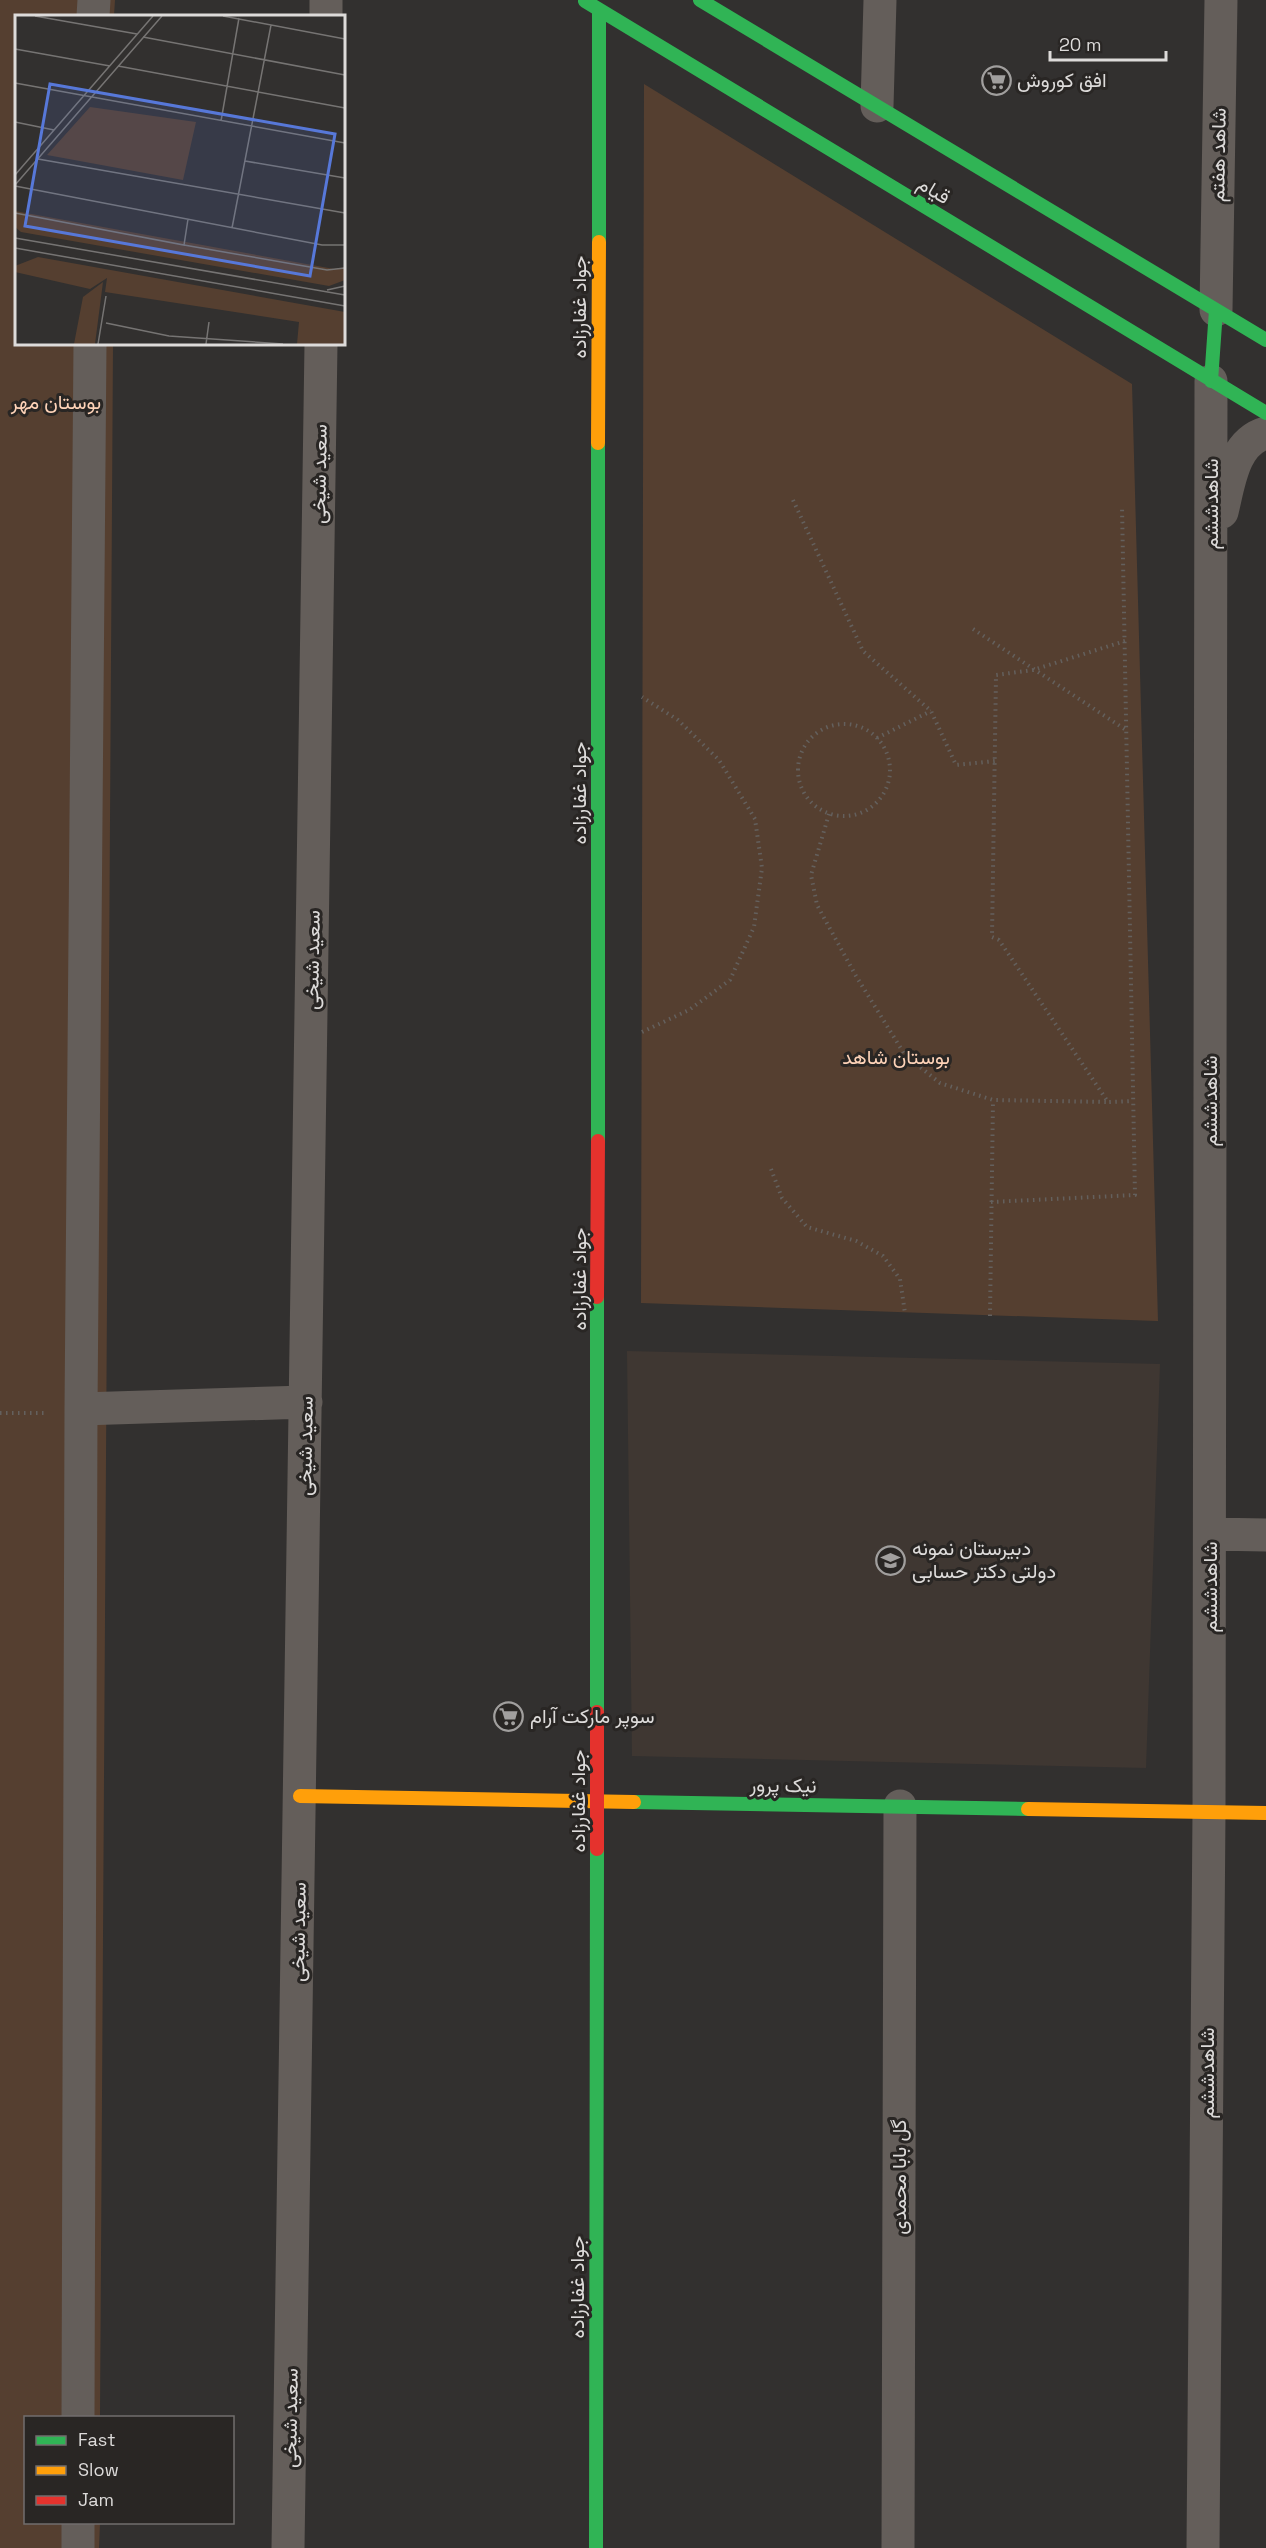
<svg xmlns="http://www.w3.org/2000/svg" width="1266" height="2548" font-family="'Space Grotesk',Vazirmatn,sans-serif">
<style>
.built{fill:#3f3732}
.green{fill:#553f30}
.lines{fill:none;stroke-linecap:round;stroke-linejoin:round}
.path{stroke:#64605d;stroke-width:4;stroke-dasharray:1.5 4.5;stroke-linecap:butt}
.street{stroke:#645e5a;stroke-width:33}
.fast{stroke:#30b455;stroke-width:14}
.slow{stroke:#ff9f0a;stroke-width:14}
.jam{stroke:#e5322d;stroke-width:14}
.labels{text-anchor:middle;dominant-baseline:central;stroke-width:6;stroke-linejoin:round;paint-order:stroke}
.poi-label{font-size:20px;fill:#dddbda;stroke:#292624;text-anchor:start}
.street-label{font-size:20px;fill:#dddbda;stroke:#292624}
.park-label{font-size:20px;fill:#fed3b8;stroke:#292624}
.inset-road{fill:none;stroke:#767473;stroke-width:1.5}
.view{fill:#5778d9;fill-opacity:0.15;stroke:#5778d9;stroke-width:3}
.inset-edge{fill:none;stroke:#dddbda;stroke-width:3}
</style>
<rect width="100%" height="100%" fill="#32302f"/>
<path class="built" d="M627,1351L1160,1364L1146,1768L632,1756Z"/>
<path class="green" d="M0,0H115L114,16H16V344H113L100,2417L26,2418V2522L100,2523L99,2548H0Z
M644,84L1132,384L1158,1321L641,1303Z"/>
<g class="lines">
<path class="path" d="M793,500L863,651L931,711L956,765L995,761
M973,629L1126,730
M1125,641L1033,670L996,675L992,937L999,940L1108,1102L1133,1101
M798 770a46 46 0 1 1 92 0a46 46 0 1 1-92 0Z
M877,738L931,711
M829,814L811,875L817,905L856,976L905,1055L940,1083L993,1100L1108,1102
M642,1032L689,1010L730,980L754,927L762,868L755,819L719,760L678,720L642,697
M771,1169L782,1198L807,1227L856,1241L883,1256L900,1279L905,1313
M991,1202L1135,1195L1122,506
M990,1316L993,1100
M0,1413H44"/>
<path class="street" d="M93,16L94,0
M326,16V0
M877,106L880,0
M1216,310L1221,0
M90,344L81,1409L306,1402
M1222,512C1229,484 1233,442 1266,433
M1210,1534L1266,1535
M78,2418L81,1409
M78,2548V2522
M288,2548L321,344
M898,2548L900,1806
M1203,2548L1209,1812L1211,381"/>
<path class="fast" d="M700,0L1266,340
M585,1L1266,413
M599,242V10
M1211,381L1216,310
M598,1141V443
M597,1712V1297
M634,1802L1028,1809
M596,2548L597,1849"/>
<path class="slow" d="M598,443L599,242
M300,1796L634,1802
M1028,1809L1266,1813"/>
<path class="jam" d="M597,1297L598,1141
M597,1849V1712"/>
</g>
<defs>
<symbol id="supermarket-ring" viewBox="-11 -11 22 22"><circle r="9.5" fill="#292624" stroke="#a19f9e" stroke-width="1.5"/><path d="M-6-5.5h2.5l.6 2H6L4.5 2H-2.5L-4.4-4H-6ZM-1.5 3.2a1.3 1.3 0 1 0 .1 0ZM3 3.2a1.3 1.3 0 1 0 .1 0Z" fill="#a19f9e"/></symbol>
<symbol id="school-ring" viewBox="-11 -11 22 22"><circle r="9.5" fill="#292624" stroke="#a19f9e" stroke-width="1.5"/><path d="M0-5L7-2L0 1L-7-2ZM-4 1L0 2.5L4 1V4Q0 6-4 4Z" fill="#a19f9e"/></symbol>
</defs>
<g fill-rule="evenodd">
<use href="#supermarket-ring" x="980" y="64" width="33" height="33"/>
<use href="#school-ring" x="874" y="1544" width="33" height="33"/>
<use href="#supermarket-ring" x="492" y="1700" width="33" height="33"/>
</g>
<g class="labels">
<g class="poi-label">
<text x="1017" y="80">افق کوروش</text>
<text x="912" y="1548">دبیرستان نمونه<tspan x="912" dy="23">دولتی دکتر حسابی</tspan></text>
<text x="530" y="1716">سوپر مارکت آرام</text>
</g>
<g class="street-label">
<text transform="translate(1218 155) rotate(-89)">شاهد هفتم</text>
<text transform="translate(934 190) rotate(31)">قیام</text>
<text transform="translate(579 307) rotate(-90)">جواد غفارزاده</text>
<text transform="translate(319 474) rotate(-89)">سعید شیخی</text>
<text transform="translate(1211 504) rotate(-90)">شاهدششم</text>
<text transform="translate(579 793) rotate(-90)">جواد غفارزاده</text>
<text transform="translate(312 960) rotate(-89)">سعید شیخی</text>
<text transform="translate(1210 1101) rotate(-90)">شاهدششم</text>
<text transform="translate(579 1279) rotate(-90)">جواد غفارزاده</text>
<text transform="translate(305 1446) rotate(-89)">سعید شیخی</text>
<text transform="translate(1210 1587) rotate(-90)">شاهدششم</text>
<text transform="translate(783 1785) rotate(1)">نیک پرور</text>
<text transform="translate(578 1801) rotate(-90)">جواد غفارزاده</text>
<text transform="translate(298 1932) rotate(-89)">سعید شیخی</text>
<text transform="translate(1207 2073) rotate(-90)">شاهدششم</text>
<text transform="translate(899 2177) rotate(-90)">گل بابا محمدی</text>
<text transform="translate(577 2287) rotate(-90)">جواد غفارزاده</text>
<text transform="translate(290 2418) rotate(-89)">سعید شیخی</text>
</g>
<g class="park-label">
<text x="56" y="402">بوستان مهر</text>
<text x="896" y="1057">بوستان شاهد</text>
</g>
</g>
<g transform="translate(15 15)">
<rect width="330" height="330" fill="#32302f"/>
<path d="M75,92L181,107L168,165L32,140ZM0,196L319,254L330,252V265L314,271L6,217L0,212ZM23,242L330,297V329H282L284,307L90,277L92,263L75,274L0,257V251ZM88,267L80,329H59L68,282Z" fill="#553f30"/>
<path class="inset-road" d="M20,1L122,19M208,1L330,24M128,22L330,60M0,34L95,51M103,51L330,93M0,68L330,128M206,106L224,3M0,107L39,115M23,144L330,198M230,146L330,163M0,160L138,1M0,170L147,1M0,171L307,230H330M0,198L169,230L173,204M217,213L256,10M0,223L330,280M169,230L312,255L330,253M0,233L330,291M312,275L330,271M91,308L154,321L268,329M83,329L91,281M191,329L194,307"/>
<path class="view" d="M35,69L320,119L295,261L10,211Z"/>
<rect width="330" height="330" class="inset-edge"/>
</g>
<rect x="24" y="2416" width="210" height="108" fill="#292624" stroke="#716e6d" stroke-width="1.5"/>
<rect x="36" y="2436" width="30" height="9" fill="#30b455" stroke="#716e6d" stroke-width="1.5"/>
<text x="78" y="2446" font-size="18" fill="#dddbda">Fast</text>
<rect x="36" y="2466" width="30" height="9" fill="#ff9f0a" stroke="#716e6d" stroke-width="1.5"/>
<text x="78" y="2476" font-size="18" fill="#dddbda">Slow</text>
<rect x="36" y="2496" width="30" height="9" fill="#e5322d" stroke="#716e6d" stroke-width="1.5"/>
<text x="78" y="2506" font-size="18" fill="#dddbda">Jam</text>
<path d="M1050 51v9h116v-9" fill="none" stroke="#dddbda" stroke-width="3"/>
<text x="1059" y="51" font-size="18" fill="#dddbda" stroke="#292624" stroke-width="4.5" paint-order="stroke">20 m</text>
</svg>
